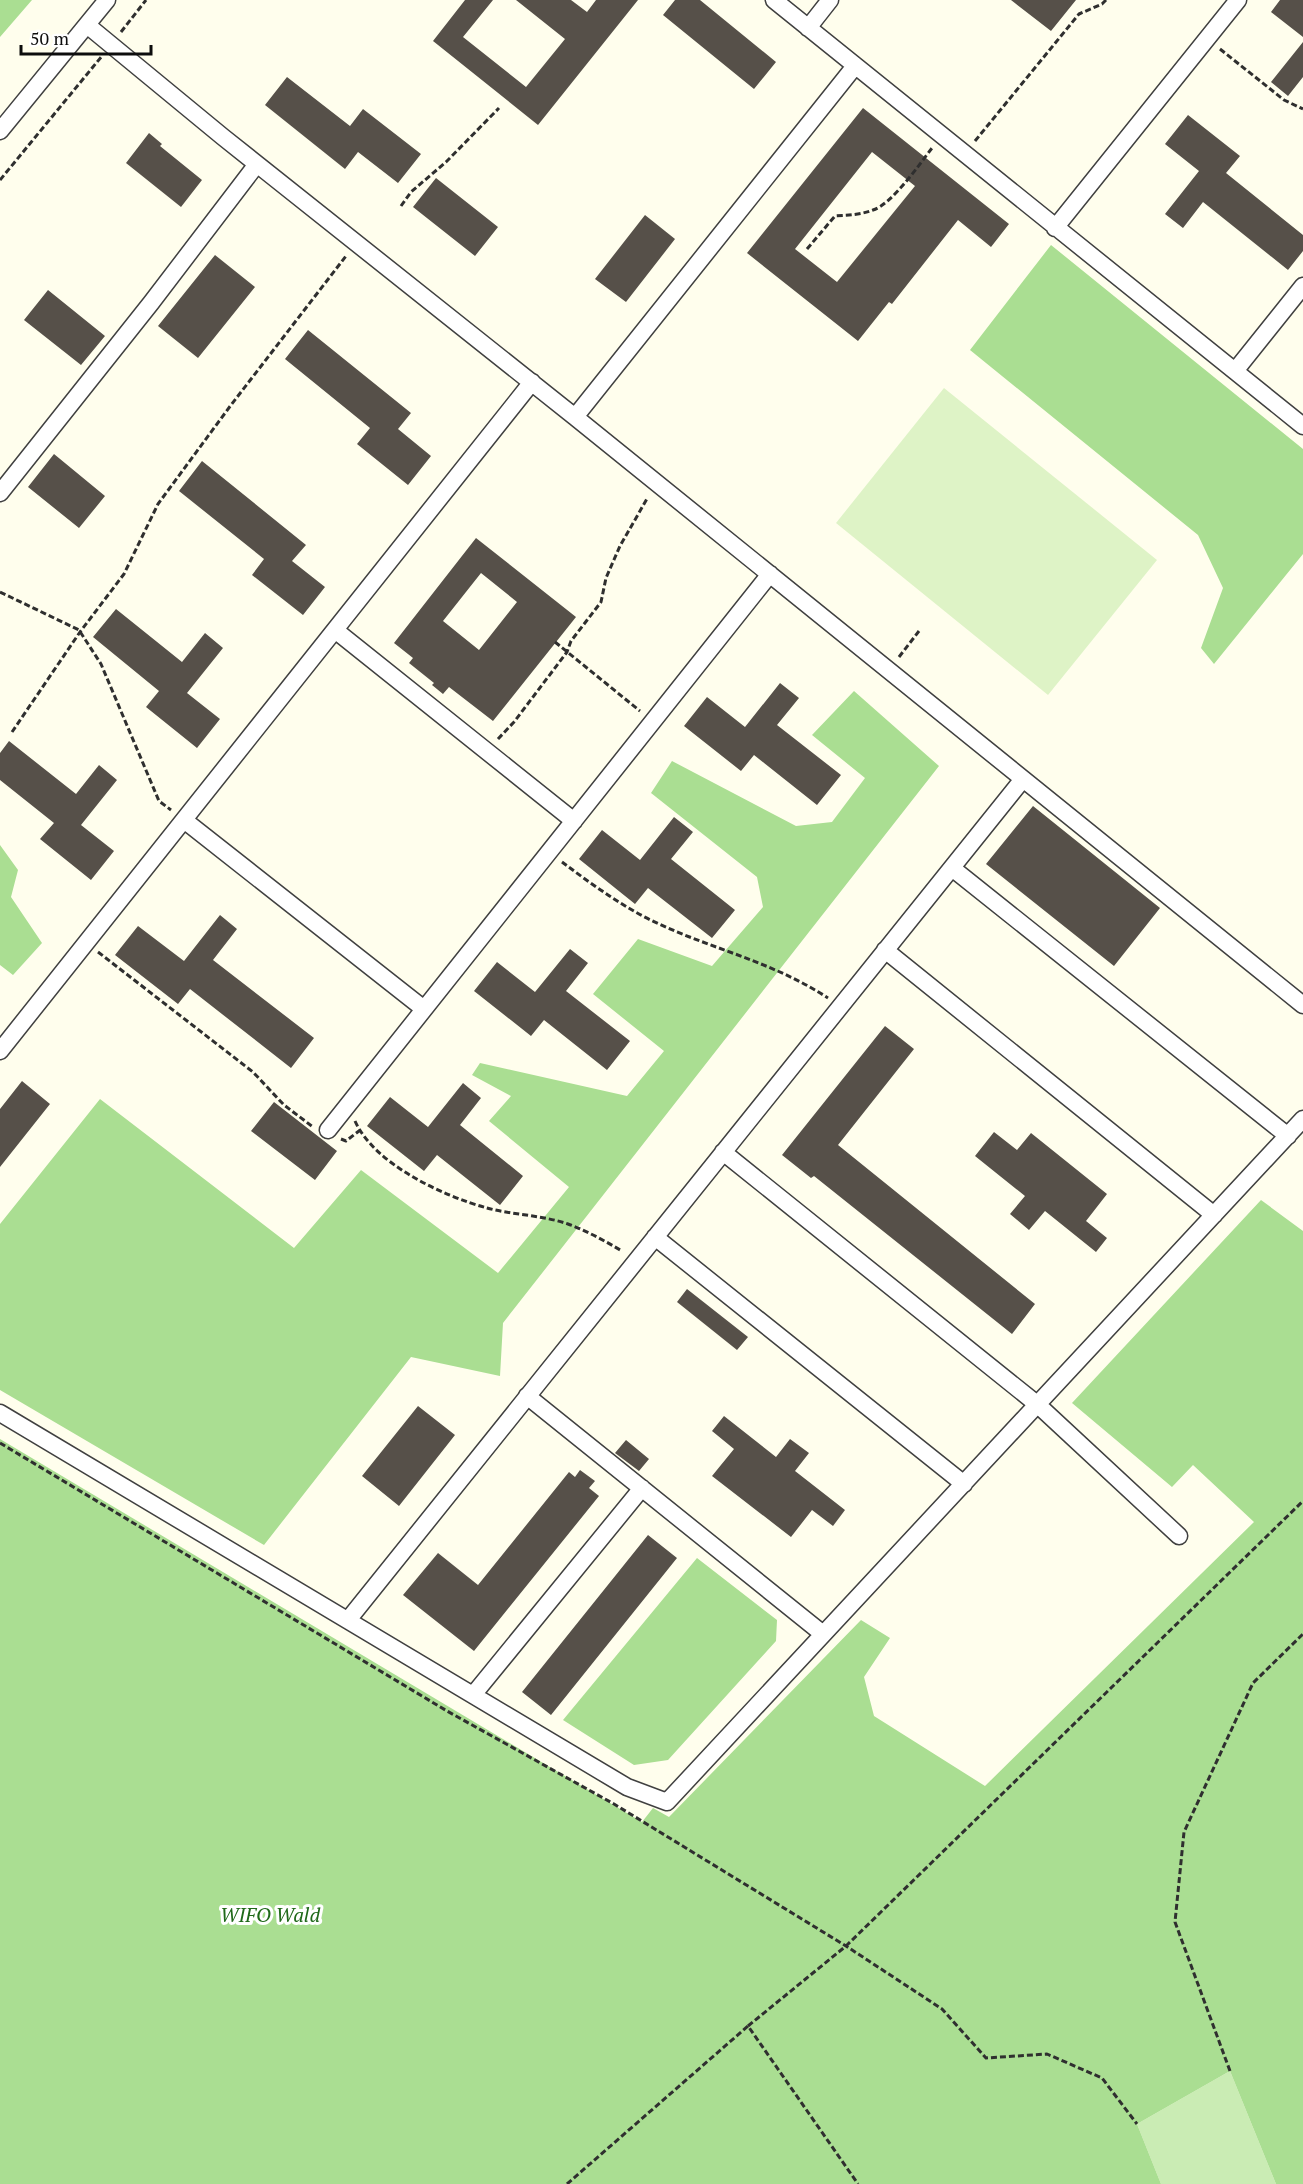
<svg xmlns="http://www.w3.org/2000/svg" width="1303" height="2184" font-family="'PT Serif',serif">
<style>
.green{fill:#caecb4}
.forest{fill:#aade92}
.pitch{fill:#def3c6}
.building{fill:#565049;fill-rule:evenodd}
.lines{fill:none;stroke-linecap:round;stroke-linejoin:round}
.minor-casing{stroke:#404040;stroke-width:19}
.path{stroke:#2f2f2f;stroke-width:3;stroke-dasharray:6 3;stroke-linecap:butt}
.minor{stroke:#fff;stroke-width:16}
.labels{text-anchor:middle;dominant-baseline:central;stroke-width:6;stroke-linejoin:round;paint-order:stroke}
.park-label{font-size:20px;font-style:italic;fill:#1f6919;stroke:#fff}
</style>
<rect width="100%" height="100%" fill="#fffeed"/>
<path class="green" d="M1230,2071L1276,2184H1161L1137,2124Z"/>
<path class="forest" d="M0,0H32L0,37Z
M1051,245L1303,449V554L1214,664L1201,648L1223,588L1198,535L970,350Z
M854,691L939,766L503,1323L500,1376L411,1357L264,1545L0,1390V1224L100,1099L294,1248L361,1170L498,1273L569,1187L489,1121L511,1096L472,1075L480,1063L627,1096L664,1051L593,994L638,939L712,966L763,907L757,877L651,793L672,761L796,826L832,822L865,778L812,735Z
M0,845L18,870L11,897L42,943L13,975L0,965Z
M1261,1200L1303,1231V2184H1276L1230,2071L1137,2124L1161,2184H0V1439L642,1822L653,1808L669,1817L861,1620L890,1638L864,1677L874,1716L985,1786L1254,1522L1193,1465L1172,1487L1072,1403Z
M697,1558L777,1620L776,1641L668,1760L634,1765L563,1720Z"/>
<path class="pitch" d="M944,388L1157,560L1048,695L836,523Z"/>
<path class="building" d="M465,0H493L463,37L526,87L565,39L516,0H571L587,12L596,0H638L538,125L433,41Z
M675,0H700L776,62L754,89L663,15Z
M1011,0H1076L1051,31Z
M1280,0H1303V37L1271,12Z
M1303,42V77L1288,96L1271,82Z
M287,77L350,126L363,109L421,154L398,183L358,152L345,169L265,105Z
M863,108L1009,224L991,247L958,220L892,304L889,302L858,341L747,253ZM872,152L915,186L837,282L795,249Z
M1188,115L1240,156L1226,173L1303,235V251L1288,270L1203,202L1183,228L1165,214L1199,171L1165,144Z
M149,133L162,144L160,146L202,180L181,207L126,163Z
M436,178L498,227L475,256L413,207Z
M645,215L675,239L626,302L595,279Z
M215,255L255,287L198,358L158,326Z
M48,290L105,336L81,365L24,320Z
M308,330L411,413L398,429L431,456L408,485L357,444L370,428L285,359Z
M54,454L105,496L79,528L28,487Z
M202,461L306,545L292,561L325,587L303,615L252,575L264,559L179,491Z
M476,538L576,617L493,721L449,687L443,694L432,685L434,683L409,663L413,658L394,643ZM481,573L517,602L479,650L443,621Z
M116,609L182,662L205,633L223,648L187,693L220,719L197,748L146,707L159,691L93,637Z
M780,683L799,698L777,725L841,775L817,805L754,755L741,771L684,726L707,697L745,727Z
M9,741L76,794L99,765L117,780L81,825L114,851L91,880L40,839L54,823L0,780V753Z
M1033,806L1160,908L1114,966L986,864Z
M674,817L693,832L671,859L735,910L712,938L648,888L635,904L579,859L602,830L640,860Z
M220,915L237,929L213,960L314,1038L291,1068L190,989L178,1004L115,955L138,926L184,961Z
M570,949L588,963L566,991L630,1041L607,1070L544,1020L531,1036L474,991L497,962L535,992Z
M885,1026L914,1049L838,1145L1035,1304L1012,1334L814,1176L811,1178L782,1155Z
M22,1081L50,1104L0,1167V1109Z
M463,1083L481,1098L460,1125L523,1176L500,1205L437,1155L424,1171L367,1126L390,1097L428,1127Z
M274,1102L337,1151L315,1180L251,1131Z
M994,1132L1017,1150L1031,1133L1107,1194L1086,1221L1107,1238L1096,1252L1045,1211L1029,1230L1010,1214L1025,1196L975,1156Z
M687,1289L748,1337L737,1350L677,1302Z
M418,1406L455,1435L399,1506L362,1476Z
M724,1416L776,1457L790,1439L809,1453L795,1471L845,1510L833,1526L812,1510L791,1537L712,1476L734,1449L712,1431Z
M626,1440L649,1459L639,1471L615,1453Z
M580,1470L595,1481L589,1488L599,1496L474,1651L403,1595L438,1553L478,1585L569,1472L575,1477Z
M648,1535L677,1558L551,1715L522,1692Z"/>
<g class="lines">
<defs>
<path id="minor" d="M774,0L1303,426
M87,25L223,137L575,417L1303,1005
M808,28L830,0
M0,131L107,0
M1055,228L1238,0
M1235,371L1303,286
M575,417L855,66
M0,493L151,303L257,164
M335,630L574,821
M184,820L424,1009
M952,868L1288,1136
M885,950L1214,1215
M0,1051L532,382
M328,1130L770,574
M723,1152L1038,1405L1179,1536
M655,1237L964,1484
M527,1396L823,1634
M0,1413L627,1787L667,1802L1303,1119
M348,1620L1023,779
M473,1695L642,1488"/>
</defs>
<use href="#minor" class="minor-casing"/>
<path class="path" d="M121,32L146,0
M1220,49L1284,100L1303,109
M975,141L1079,14L1102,4L1106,0
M0,180L102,56
M401,206L411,192L446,162L499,108
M807,249L835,216C848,215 860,215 873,210C892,204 919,165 932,148
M0,592L79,630L101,664L159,801L171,810
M555,642L640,711
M899,657L919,631
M12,732L80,632L124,574L158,504L231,405L346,256
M498,739L514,722L567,652L571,641L601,602L606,578L620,546L648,497
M562,862C586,880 612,899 639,914C700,947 767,958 828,998
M98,952L253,1072L284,1105L313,1127
M355,1121C374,1164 443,1196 487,1208C513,1215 542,1215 568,1224C587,1231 605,1241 622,1251
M341,1139L346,1141L359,1131
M0,1443L447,1711L614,1804L846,1946L942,2009L986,2058L1047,2054L1102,2078L1137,2124
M748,2026L846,1946L1303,1501
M1230,2071L1175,1922L1184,1832L1253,1683L1303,1634
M567,2184L748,2026L858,2184"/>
<use href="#minor" class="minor"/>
</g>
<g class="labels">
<g class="park-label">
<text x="270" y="1914">WIFO Wald</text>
</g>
</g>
<path d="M21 45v9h130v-9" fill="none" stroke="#0d0d0d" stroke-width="3"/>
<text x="30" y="45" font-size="18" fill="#0d0d0d" stroke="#ffffff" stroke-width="4.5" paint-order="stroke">50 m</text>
</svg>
